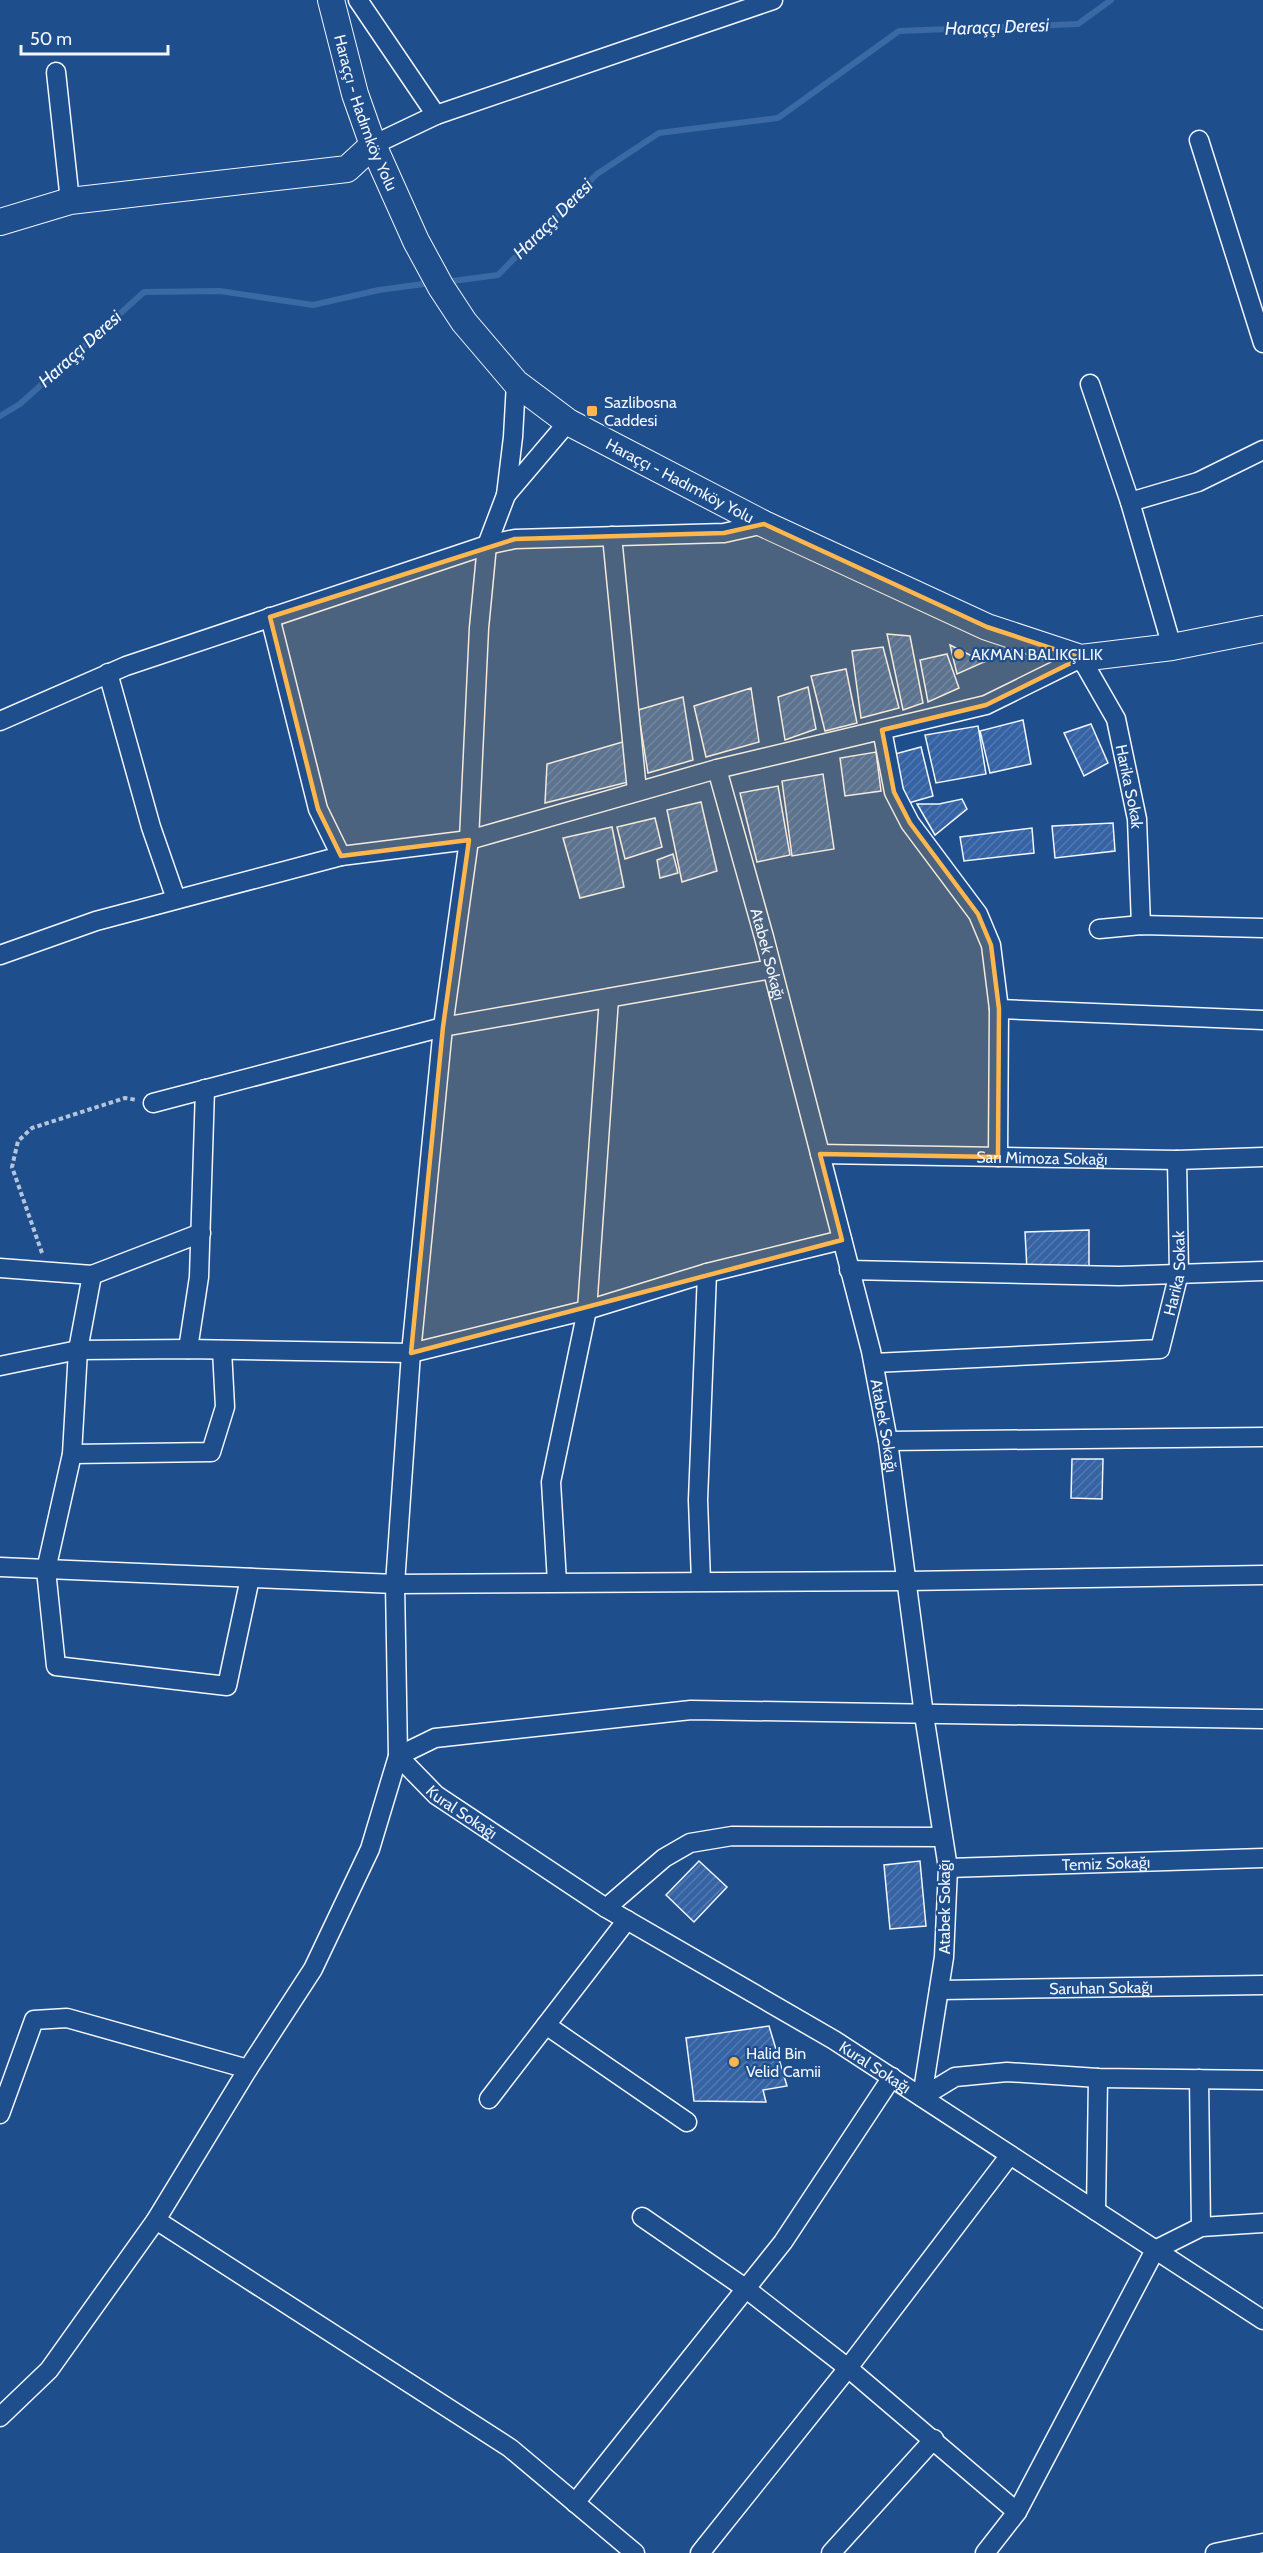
<svg xmlns="http://www.w3.org/2000/svg" width="1263" height="2553" font-family="Cabin,sans-serif">
<style>
.lines{fill:none;stroke-linecap:round;stroke-linejoin:round}
.stream{stroke:#3b69a3;stroke-width:6}
.building{fill:url(#building-hatch);stroke:#f2f6ff;stroke-width:1.5}
.street-casing{stroke:#f2f6ff;stroke-width:21}
.secondary-casing{stroke:#f2f6ff;stroke-width:28}
.path{stroke:#b3c4dc;stroke-width:4;stroke-dasharray:4.5 3;stroke-linecap:butt}
.street{stroke:#1f4e8c;stroke-width:18}
.secondary{stroke:#1f4e8c;stroke-width:26}
.marked{fill:#ffb74d;fill-opacity:0.2;stroke:#ffb74d;stroke-width:4.5;stroke-linejoin:round}
.poi-dot{fill:#ffb74d;stroke:#1f4e8c;stroke-width:2}
.labels{text-anchor:middle;dominant-baseline:central;stroke-width:4.5;stroke-linejoin:round;paint-order:stroke}
.street-label{font-size:16px;fill:#f2f6ff;stroke:#1f4e8c}
.poi-label{font-size:16px;fill:#f2f6ff;stroke:#1f4e8c;text-anchor:start}
.water-label{font-size:18px;font-style:italic;fill:#f2f6ff;stroke:#1f4e8c}
</style>
<defs>
<pattern id="building-hatch" width="6" height="6" patternUnits="userSpaceOnUse" patternTransform="scale(1.5)"><rect width="6" height="6" fill="#3563a3"/><path d="M-1 1l2-2M0 6l6-6M5 7l2-2" fill="none" stroke="#537ab1"/></pattern>
</defs>
<rect width="100%" height="100%" fill="#1f4e8c"/>
<g class="lines">
<path class="stream" d="M445,282L498,275L597,174L659,133L778,118L899,31L1078,24L1111,0
M0,416L20,404L144,292L220,291L313,305L379,290L431,283"/>
</g>
<path class="building" d="M887,634L910,636L923,703L903,710Z
M950,645L984,662L957,674Z
M883,647L899,708L861,718L852,651Z
M947,654L959,688L928,702L920,660Z
M846,669L857,723L825,731L811,676Z
M808,687L816,729L785,740L778,697Z
M751,688L759,742L706,757L694,706Z
M683,697L693,760L648,773L638,710Z
M1023,720L1031,764L990,773L980,731Z
M1091,724L1108,763L1084,776L1064,733Z
M978,726L986,774L936,783L925,735Z
M626,741L632,781L545,803L547,764Z
M921,747L933,796L905,804L895,754Z
M876,752L881,791L845,796L840,758Z
M823,774L834,849L792,856L782,781Z
M778,786L790,855L757,862L740,793Z
M962,799L967,809L935,835L917,804H939Z
M701,802L717,871L682,882L667,810Z
M655,818L662,847L625,859L617,827Z
M1113,823L1115,851L1055,858L1052,826Z
M612,827L624,887L580,898L563,838Z
M1032,828L1034,853L964,861L960,837Z
M673,854L678,873L660,878L657,860Z
M1089,1230V1267L1027,1270L1025,1232Z
M1072,1459H1103L1102,1499L1071,1498Z
M699,1861L727,1887L694,1922L666,1895Z
M920,1861L926,1926L890,1929L884,1865Z
M769,2026L787,2086L763,2090L766,2102L694,2101L686,2038Z"/>
<g class="lines">
<defs>
<g id="street">
<path d="M358,0L436,115"/>
<path d="M56,72L70,201"/>
<path d="M1199,140L1263,343"/>
<path d="M373,145L436,115L773,0"/>
<path d="M516,383L513,437L506,495L568,422"/>
<path d="M1090,384L1130,502L1172,647"/>
<path d="M1130,502L1198,482L1263,450"/>
<path d="M612,536L637,791"/>
<path d="M270,617L318,809L341,856"/>
<path d="M108,673L151,827L176,899"/>
<path d="M0,721L126,666L487,545L515,539L724,533L764,524"/>
<path d="M882,730L894,792L910,823L978,914L991,945L999,1009L998,1157"/>
<path id="s1" d="M717,769L764,937L871,1351L888,1441L924,1715L948,1868L944,1957L922,2097"/>
<path d="M1099,929L1141,925L1263,928"/>
<path id="s2" d="M0,955L96,921L341,856L469,840L717,769L986,705L1081,658L1116,719L1137,819L1141,925"/>
<path d="M999,1009L1263,1020"/>
<path d="M153,1103L443,1027L772,969"/>
<path id="s3" d="M820,1154L1177,1160L1263,1157"/>
<path d="M0,1268L92,1275L201,1233"/>
<path d="M849,1270L1119,1276L1263,1271"/>
<path d="M92,1275L78,1350L72,1454L46,1570L56,1666L227,1686L250,1578"/>
<path d="M188,1349L199,1277L205,1089"/>
<path id="s4" d="M874,1363L1160,1349L1179,1273L1177,1160"/>
<path d="M0,1366L78,1350L188,1349L411,1353L587,1310L707,1273L842,1240"/>
<path d="M888,1441L1263,1437"/>
<path d="M72,1454L211,1452L225,1407L222,1350"/>
<path d="M0,1567L395,1584L907,1581L1263,1575"/>
<path d="M701,1581L698,1500L707,1273"/>
<path d="M557,1582L551,1482L587,1310L609,998"/>
<path id="s5" d="M1263,1719L691,1710L435,1738L398,1756L436,1795L606,1908L834,2040L1263,2320"/>
<path id="s6" d="M948,1868L1263,1858"/>
<path d="M606,1908L664,1858L690,1843L732,1836L942,1837"/>
<path id="s7" d="M939,1990L1263,1985"/>
<path d="M546,2025L687,2122"/>
<path d="M1199,2079L1201,2227"/>
<path d="M922,2097L955,2077L1007,2072L1098,2078L1263,2080"/>
<path d="M489,2099L627,1920"/>
<path d="M0,2114L34,2020L67,2018L248,2069"/>
<path d="M1096,2211L1098,2078"/>
<path d="M642,2217L745,2288L848,2368L1017,2512"/>
<path d="M156,2220L510,2448L635,2553"/>
<path d="M0,2417L49,2370L156,2220L248,2069L313,1969L370,1849L398,1756L395,1584L411,1353L443,1027L469,840L479,628L487,545L506,495"/>
<path d="M575,2503L783,2242L892,2077"/>
<path d="M700,2553L848,2368L1010,2155"/>
<path d="M831,2553L934,2439"/>
<path d="M985,2553L1017,2512L1155,2250L1201,2227L1263,2223"/>
<path d="M1215,2553L1263,2543"/>
</g>
<g id="secondary">
<path id="s8" d="M331,0L355,94L373,145L416,241L441,287L464,322L516,383L568,422L764,524L987,627L1081,658L1172,647L1263,629"/>
<path d="M0,222L70,201L347,169L373,145"/>
</g>
</defs>
<use href="#street" class="street-casing"/>
<use href="#secondary" class="secondary-casing"/>
<path class="path" d="M42,1253L12,1167L18,1141L32,1128L125,1098L137,1100"/>
<use href="#street" class="street"/>
<use href="#secondary" class="secondary"/>
</g>
<path class="marked" d="M764,524L987,627L1081,658L986,705L882,730L894,792L910,823L978,914L991,945L999,1009L998,1157L820,1154L842,1240L411,1353L443,1027L469,840L341,856L318,809L270,617L515,539L724,533Z"/>
<g class="poi-dot">
<rect x="586" y="405" width="12" height="12" rx="3"/>
<circle cx="959" cy="654" r="6"/>
<circle cx="734" cy="2062" r="6"/>
</g>
<g class="labels">
<g class="street-label">
<text stroke="none"><textPath href="#s8" startOffset="118">Haraççı - Hadımköy Yolu</textPath></text>
<text stroke="none"><textPath href="#s8" startOffset="622">Haraççı - Hadımköy Yolu</textPath></text>
<text stroke="none"><textPath href="#s2" startOffset="1264">Harika Sokak</textPath></text>
<text stroke="none"><textPath href="#s1" startOffset="192">Atabek Sokağı</textPath></text>
<text stroke="none"><textPath href="#s3" startOffset="222">Sarı Mimoza Sokağı</textPath></text>
<text stroke="none"><textPath href="#s4" startOffset="364">Harika Sokak</textPath></text>
<text stroke="none"><textPath href="#s1" startOffset="678">Atabek Sokağı</textPath></text>
<text stroke="none"><textPath href="#s5" startOffset="956">Kural Sokağı</textPath></text>
<text stroke="none"><textPath href="#s6" startOffset="158">Temiz Sokağı</textPath></text>
<text transform="translate(944 1907) rotate(-90)">Atabek Sokağı</text>
<text stroke="none"><textPath href="#s7" startOffset="162">Saruhan Sokağı</textPath></text>
<text stroke="none"><textPath href="#s5" startOffset="1442">Kural Sokağı</textPath></text>
</g>
<g class="poi-label">
<text x="604" y="402">Sazlibosna<tspan x="604" dy="18">Caddesi</tspan></text>
<text x="971" y="654">AKMAN BALIKÇILIK</text>
<text x="746" y="2053">Halid Bin<tspan x="746" dy="18">Velid Camii</tspan></text>
</g>
<g class="water-label">
<text transform="translate(997 27) rotate(-2)">Haraççı Deresi</text>
<text transform="translate(553 219) rotate(-45)">Haraççı Deresi</text>
<text transform="translate(80 349) rotate(-42)">Haraççı Deresi</text>
</g>
</g>
<path d="M21 45v9h147v-9" fill="none" stroke="#f2f6ff" stroke-width="3"/>
<text x="30" y="45" font-size="18" fill="#f2f6ff" stroke="#1f4e8c" stroke-width="4.5" paint-order="stroke">50 m</text>
</svg>
